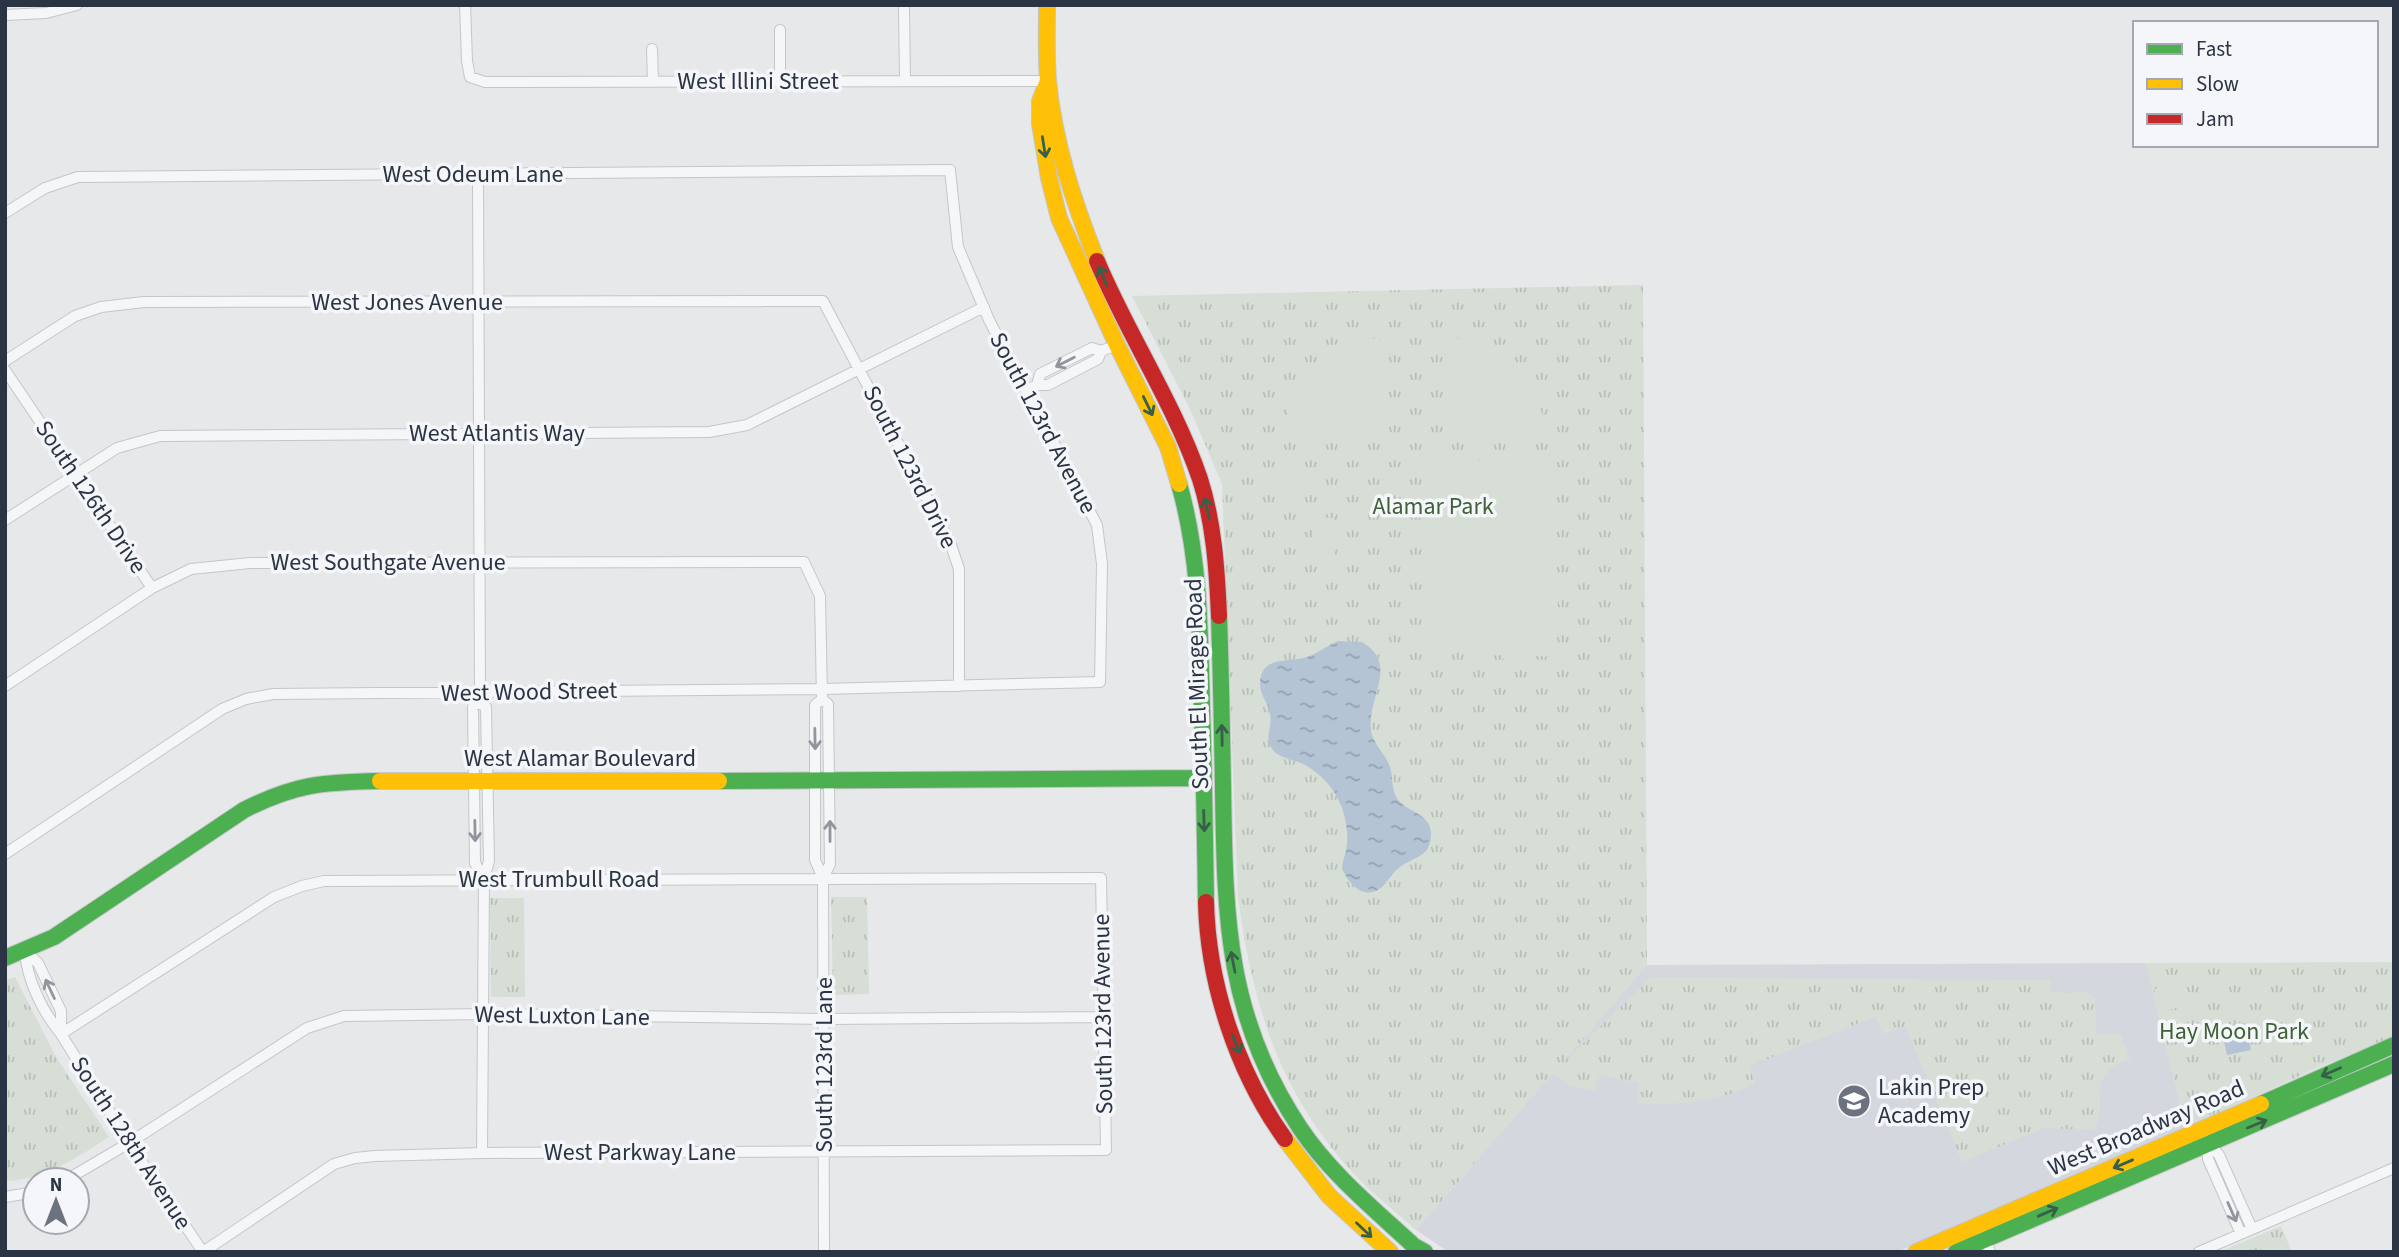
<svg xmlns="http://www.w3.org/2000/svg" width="2399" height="1257" font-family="'Source Sans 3',sans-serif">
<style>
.built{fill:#d4d7dd}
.grass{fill:url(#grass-tufts)}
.pitch{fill:#d6ded6}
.water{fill:url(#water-ripples)}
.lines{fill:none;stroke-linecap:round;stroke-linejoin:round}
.street-casing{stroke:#c4c6c8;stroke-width:12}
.fast-casing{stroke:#c4c6c8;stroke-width:18}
.slow-casing{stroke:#c4c6c8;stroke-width:18}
.jam-casing{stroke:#c4c6c8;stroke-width:18}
.street{stroke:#f5f6f7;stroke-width:10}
.fast{stroke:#4caf50;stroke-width:16}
.slow{stroke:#ffc107;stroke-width:16}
.jam{stroke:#c62828;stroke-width:16}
.oneway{stroke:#375f49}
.oneway2{stroke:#90959e}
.labels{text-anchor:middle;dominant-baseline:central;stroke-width:7;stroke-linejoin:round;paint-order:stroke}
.street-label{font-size:24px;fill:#2b3445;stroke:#f4f6f9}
.park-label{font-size:24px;fill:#3f6138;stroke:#f4f6f9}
.poi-label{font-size:24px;fill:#2b3445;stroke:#f4f6f9;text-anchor:start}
</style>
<defs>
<pattern id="grass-tufts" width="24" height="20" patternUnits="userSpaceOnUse" patternTransform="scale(1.75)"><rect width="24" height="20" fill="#d6ded6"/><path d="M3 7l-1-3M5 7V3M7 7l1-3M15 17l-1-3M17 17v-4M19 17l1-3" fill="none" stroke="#b8bfb9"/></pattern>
<pattern id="water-ripples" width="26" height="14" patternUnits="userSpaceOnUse" patternTransform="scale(1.75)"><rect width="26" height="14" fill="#b4c4d5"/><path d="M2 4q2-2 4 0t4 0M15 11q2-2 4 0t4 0" fill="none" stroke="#93a0af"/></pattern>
</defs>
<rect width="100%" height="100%" fill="#e6e8ea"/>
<path class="built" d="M2146,963L2186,1128L1897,1252H1449L1416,1230L1647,965Z"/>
<path class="grass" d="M1643,285L1647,965L1561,1065L1651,977L2050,980L2051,992H2086L2095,999L2096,1034H2121L2130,1059C2079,1078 2113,1104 2093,1130L2044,1128L1962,1162L1905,1026L1883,1034L1875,1017L1749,1066L1755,1084C1719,1102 1678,1105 1638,1104L1639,1083L1600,1075L1594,1091L1570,1086L1552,1074L1416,1230C1395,1211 1371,1193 1352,1172C1278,1090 1253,1005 1238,898L1222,484L1190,409L1132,296Z
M831,897H867L869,994L833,995Z
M490,898H524L525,997H491Z
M2394,962V1037L2319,1067L2186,1128L2146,963Z
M15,977L56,1057L109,1137C78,1157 44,1180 5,1181V980Z
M2281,1226L2292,1252H2219Z"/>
<path class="pitch" d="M1379,338L1385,380L1386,432L1380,439H1327L1286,432C1288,375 1322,342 1379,338Z
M1450,338C1507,339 1541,375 1544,431L1502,438H1450L1444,432L1443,380Z
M1522,453L1557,456L1552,538L1559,618L1554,657L1520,655L1515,661H1505L1501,655L1488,656L1465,648C1450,651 1439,664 1426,647C1424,644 1422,641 1422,637C1421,630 1425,623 1426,616C1429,602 1430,587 1430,572C1433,534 1414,489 1431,454L1451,460L1475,461L1504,460Z
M1279,460H1295L1296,495H1279Z
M1314,518H1334L1335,555H1314Z
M2183,982L2189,1005L2159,1012L2154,989Z"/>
<path class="water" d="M1338,641L1362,642C1402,665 1363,701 1372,735C1376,747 1386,755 1390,767C1394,780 1390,791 1400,802C1411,813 1432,815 1431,835C1431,857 1413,857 1400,867C1392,872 1389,881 1382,887C1365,902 1348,884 1342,868C1343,859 1347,851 1347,842C1349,809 1332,778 1301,763C1292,759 1279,758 1273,750C1263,739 1273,727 1270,714C1269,704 1260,695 1260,684C1260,653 1292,664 1310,656C1320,652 1328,645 1338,641Z
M2245,1023L2251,1050L2227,1055L2221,1028Z"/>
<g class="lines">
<defs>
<path id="street" d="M465,5L467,61L470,77L485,82L1048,81
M904,9L905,80
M5,15L46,13L77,5
M780,30V80
M652,49L653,81
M478,173L480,693L479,703L473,706L475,863L484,879
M5,213L45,188L78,177L950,170L958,247L989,320L1097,525L1102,564L1100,682L822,689L273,694L246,699L222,709L5,854
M5,361L75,316L101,307L144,302L823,301L950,542L959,569V686
M5,370L152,588
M1037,385L1040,374L1092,348L1101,351
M1027,390L1037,385H1048L1098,359L1101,351L1117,345
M5,520L117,448L160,436L709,432L747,425L984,307
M5,686L152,588L191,569L250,563L804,562L820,596L822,699L828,704L830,864L823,878
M822,699L815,705V860L823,878L824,1252
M479,703L486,707L489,861L484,879L482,1153
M25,951C27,980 42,1011 61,1034L129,1143L203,1252L334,1164L355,1158L375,1156L482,1153L1106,1150L1101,878L324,881L302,886L274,897L61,1034
M25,951L38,963L61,1011V1034
M2205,1139L2219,1155L2252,1229
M2207,1144L2208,1159L2241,1234
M66,1180L129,1143L307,1028L344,1016L484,1014L825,1019L1104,1017
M5,1197L35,1192
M1983,1233L1990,1252
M2199,1252L2394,1168"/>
<path id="fast" d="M1179,484C1200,557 1200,632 1202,708C1204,772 1205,837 1206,902
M1219,616C1221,673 1222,730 1223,786C1225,914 1225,1016 1300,1128C1330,1173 1374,1209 1414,1246L1425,1252
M719,781L1203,778
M5,958L54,937L244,810C295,784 323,782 380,781
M2261,1104L2394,1045
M1956,1252L2394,1064"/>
<path id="slow" d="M1047,5C1047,30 1046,55 1048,80C1054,143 1074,203 1097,261
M1048,81L1040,101V124L1049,178L1059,218L1117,345L1168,447L1179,484
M380,781H719
M1285,1139L1329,1196L1390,1252
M1916,1252L2261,1104"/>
<path id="jam" d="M1097,261C1128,335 1174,403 1200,479C1214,523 1217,570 1219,616
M1206,902C1208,984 1237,1072 1285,1139"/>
</defs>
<use href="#street" class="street-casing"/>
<use href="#fast" class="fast-casing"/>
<use href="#slow" class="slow-casing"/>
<use href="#jam" class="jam-casing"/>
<use href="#street" class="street"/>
<use href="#fast" class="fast"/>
<use href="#slow" class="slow"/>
<use href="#jam" class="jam"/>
</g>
<defs><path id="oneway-shaft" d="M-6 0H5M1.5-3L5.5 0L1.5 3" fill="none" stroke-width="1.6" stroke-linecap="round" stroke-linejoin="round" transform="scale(1.75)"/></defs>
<g class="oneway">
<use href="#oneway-shaft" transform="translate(1044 147) rotate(81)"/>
<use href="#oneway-shaft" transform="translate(1103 276) rotate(-113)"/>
<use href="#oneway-shaft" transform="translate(1148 406) rotate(64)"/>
<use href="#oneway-shaft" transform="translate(1207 508) rotate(-103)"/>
<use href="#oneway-shaft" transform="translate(1222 735) rotate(-91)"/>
<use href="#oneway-shaft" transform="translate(1204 821) rotate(88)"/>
<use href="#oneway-shaft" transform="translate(1233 962) rotate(-101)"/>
<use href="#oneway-shaft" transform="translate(1236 1044) rotate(68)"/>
<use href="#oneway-shaft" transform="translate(2331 1072) rotate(156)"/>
<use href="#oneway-shaft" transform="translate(2257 1124) rotate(-22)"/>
<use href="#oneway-shaft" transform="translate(2123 1164) rotate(157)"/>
<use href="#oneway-shaft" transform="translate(2048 1212) rotate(-23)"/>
<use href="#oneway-shaft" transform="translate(1364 1230) rotate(44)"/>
</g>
<g class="oneway2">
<use href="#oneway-shaft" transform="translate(1065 362) rotate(153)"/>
<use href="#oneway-shaft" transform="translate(815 739) rotate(89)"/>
<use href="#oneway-shaft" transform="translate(475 831) rotate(89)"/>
<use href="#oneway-shaft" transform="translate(830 831) rotate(-90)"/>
<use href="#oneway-shaft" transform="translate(50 989) rotate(-115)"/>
<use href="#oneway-shaft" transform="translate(2232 1212) rotate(66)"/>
</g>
<defs>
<symbol id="school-disc" viewBox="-11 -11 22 22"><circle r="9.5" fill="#6c737f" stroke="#f4f6f9"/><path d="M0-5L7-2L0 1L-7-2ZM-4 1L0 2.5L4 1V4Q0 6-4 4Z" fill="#fff"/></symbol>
</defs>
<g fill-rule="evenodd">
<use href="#school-disc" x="1835" y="1082" width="38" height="38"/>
</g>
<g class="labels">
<g class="street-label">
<text x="758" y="81">West Illini Street</text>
<text x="473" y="174">West Odeum Lane</text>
<text x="407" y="302">West Jones Avenue</text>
<text transform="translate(1043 423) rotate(62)">South 123rd Avenue</text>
<text x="497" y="433">West Atlantis Way</text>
<text transform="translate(910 467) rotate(63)">South 123rd Drive</text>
<text transform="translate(91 497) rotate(56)">South 126th Drive</text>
<text x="388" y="562">West Southgate Avenue</text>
<text transform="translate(1197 684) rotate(-92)">South El Mirage Road</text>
<text transform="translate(529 692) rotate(-1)">West Wood Street</text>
<text x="580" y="758">West Alamar Boulevard</text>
<text x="559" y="879">West Trumbull Road</text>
<text transform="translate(1103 1014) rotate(-91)">South 123rd Avenue</text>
<text transform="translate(562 1016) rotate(1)">West Luxton Lane</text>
<text transform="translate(824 1065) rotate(-90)">South 123rd Lane</text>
<text transform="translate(2146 1128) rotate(-23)">West Broadway Road</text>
<text transform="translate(131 1143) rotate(57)">South 128th Avenue</text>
<text x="640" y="1152">West Parkway Lane</text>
</g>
<g class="park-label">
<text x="1433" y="506">Alamar Park</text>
<text x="2234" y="1031">Hay Moon Park</text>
</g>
<g class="poi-label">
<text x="1878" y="1087">Lakin Prep<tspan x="1878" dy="28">Academy</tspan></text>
</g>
</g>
<rect width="2399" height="1257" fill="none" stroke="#2b3445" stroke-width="14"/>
<rect x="2133" y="21" width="245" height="126" fill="#f4f6f9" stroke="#a4a8b1" stroke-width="2"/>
<rect x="2147" y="44" width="35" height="10" fill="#4caf50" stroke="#a4a8b1" stroke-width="2"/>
<text x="2196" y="56" font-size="21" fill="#2b3445">Fast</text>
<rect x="2147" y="79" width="35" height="10" fill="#ffc107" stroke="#a4a8b1" stroke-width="2"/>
<text x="2196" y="91" font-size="21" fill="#2b3445">Slow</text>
<rect x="2147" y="114" width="35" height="10" fill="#c62828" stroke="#a4a8b1" stroke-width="2"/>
<text x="2196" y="126" font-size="21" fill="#2b3445">Jam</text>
<g transform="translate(56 1201)"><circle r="33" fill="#f4f6f9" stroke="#a4a8b1" stroke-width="2"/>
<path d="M0-5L12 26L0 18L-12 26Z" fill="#6c737f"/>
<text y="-10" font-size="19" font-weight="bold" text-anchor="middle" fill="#2b3445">N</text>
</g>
</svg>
